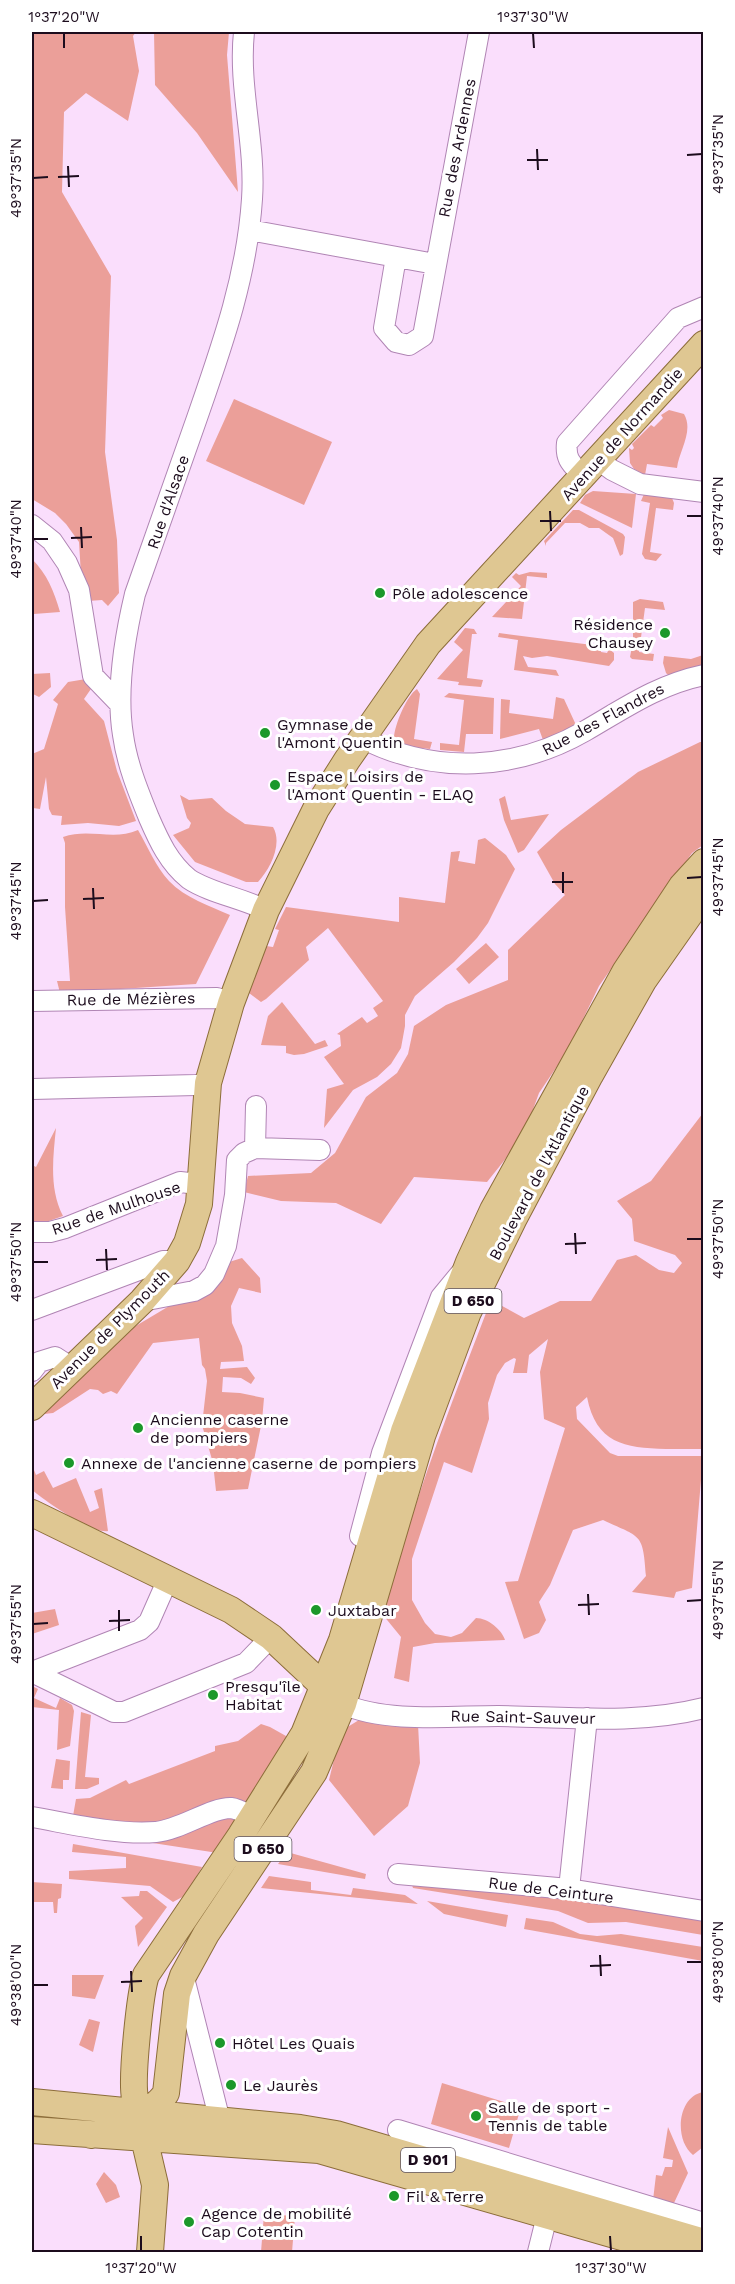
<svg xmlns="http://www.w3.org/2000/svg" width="735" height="2284" font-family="'Work Sans',sans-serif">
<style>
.green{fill:#eb9f99}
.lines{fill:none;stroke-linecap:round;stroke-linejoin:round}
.minor-casing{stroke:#b085b4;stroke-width:22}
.major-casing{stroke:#8c6d3a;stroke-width:28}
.minor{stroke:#fff;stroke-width:20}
.major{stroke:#dfc792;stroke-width:26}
.ticks{fill:none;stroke:#1c0c1d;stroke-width:2}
.poi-dot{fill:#1b982a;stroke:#fff;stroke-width:2}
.labels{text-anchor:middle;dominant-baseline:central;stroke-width:6;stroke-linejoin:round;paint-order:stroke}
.shield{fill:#fff;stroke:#605561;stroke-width:1.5}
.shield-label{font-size:15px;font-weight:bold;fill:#1c0c1d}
.street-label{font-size:16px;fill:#1c0c1d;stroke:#fff}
.poi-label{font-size:16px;fill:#1c0c1d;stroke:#fff;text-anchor:start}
.neatline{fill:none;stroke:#1c0c1d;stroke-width:2}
.ticks-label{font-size:15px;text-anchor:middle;fill:#1c0c1d}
</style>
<rect width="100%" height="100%" fill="#fadefc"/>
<path class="green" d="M32,32H136L133,36L139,71L128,121L86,93L64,112L62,192L111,276L105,452L117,540L119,593L108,606L102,600L88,601L81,575L79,542L66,524L55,513L32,499Z
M154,32H229L227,55L238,192L197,133L155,85Z
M234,399L332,442L304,505L206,461Z
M669,410L684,414C694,431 679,451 677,468L647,464L645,475L634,469L630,463L629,448L632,450L634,448L632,444L651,425L654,427L663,418L661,415Z
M593,491L636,494L632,528L580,503L585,495Z
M644,494L672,498L674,503L673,510L656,508L650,552L662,554L656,561L645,559L642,554L650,503L641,501Z
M573,510H579L623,534L625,537L623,554L620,556L613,538L599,528H589L580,523H565L546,543V546L544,541Z
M32,559C47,574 54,591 60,612L34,614L32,598Z
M530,572L547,573V578L527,576L522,619L492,617L521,586L512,577L516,573L519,575Z
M640,599L663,602L665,610L645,608L639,652L654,654L653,661L632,659L630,657L633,641V602Z
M465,628L474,629L477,634H472L467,678L483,680L481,687L458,685L459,682L437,679L463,650L454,642Z
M499,633L600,646L601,652L607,653L609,649L614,653V660L609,666L547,656L532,658L523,656L528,667L556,670L559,676L514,670L518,640L498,637Z
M703,655V666L668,675L666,673L663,663L664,656L691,659Z
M50,673L51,687L39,697L33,694V739H32V674Z
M86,679L93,686L84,699L104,721L117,771L136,821L119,826L88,823L61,825L62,816L52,815L49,809L46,777L40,809L33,808L32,804V754L44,749L58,704L53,700L68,682Z
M417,689L420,694L414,739L432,742L430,749C418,747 401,749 394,738C394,726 407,695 417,689Z
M449,693L494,698L493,734H466L464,752L440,750V743L459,745L464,700L444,697Z
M556,697L564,699L576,725L543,740L539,729L500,739L501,699L510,700L509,713L553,719Z
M700,742H703V845L692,853L599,986L568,1050L539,1093L523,1137L487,1182L414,1177L381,1224L336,1203L281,1201L244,1192L248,1176L311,1173L335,1153L366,1097L397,1073L408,1054L414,1026L446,1005L508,980V950L565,895L555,884L537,852L561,830L638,772Z
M180,795L189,800L212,798L226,811L245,824L273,827C283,844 270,869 258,882H246L195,862L173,835L189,828L191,823L187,818Z
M505,796L511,820L549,814L524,850L518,853L504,820L499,799Z
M138,830C148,847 156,867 169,881C185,898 210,906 230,915L196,984L60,993L57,981H70L65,907V843L63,837C89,828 114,841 138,830Z
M485,838L506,855L515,869L488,923L477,938L454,962L415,996L405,1015V1026L401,1048L391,1064L377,1077L353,1090L324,1128L327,1089L344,1084L324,1057L341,1046L340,1035L337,1034L362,1017L367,1023L378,1016L373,1008L383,1001L328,928L306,947L309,960L266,999L261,1002L249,993L266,946L273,947L279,930L275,929L286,907L399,922V897L445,903L451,852L460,851L458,861L475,864L478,840Z
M486,943L499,957L469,984L456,969Z
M282,1002L315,1044L325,1040L328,1046L304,1054L294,1055L286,1053V1046L261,1045L268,1016Z
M703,1113V1449C691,1449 679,1449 666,1449C624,1448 596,1443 587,1397L576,1407L577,1419L610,1453L618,1456H703L692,1588L676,1592L674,1598L632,1592L646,1576C643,1532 641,1538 603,1520L573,1530L550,1585L539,1602L546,1620L539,1633L524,1639L505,1582L518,1581L565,1428L544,1419L540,1372L548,1339L529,1355L527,1373H513L516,1359L514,1358L505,1363L497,1375L488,1403L489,1419L472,1473L444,1462L412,1559V1600L425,1623L435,1634L451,1637L462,1633L476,1618C488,1618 502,1630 505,1640L435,1643L413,1647L409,1682L394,1678L401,1637L383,1615C411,1507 451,1404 491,1300L524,1318L560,1301H591L617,1260L636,1255L659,1270L674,1273L682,1263L675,1255L634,1241L632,1219L617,1201L651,1181Z
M56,1128C53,1158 49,1189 63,1216L46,1222L32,1221V1165L36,1167Z
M242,1258L260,1278L261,1293L239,1288L231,1306L232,1323L242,1346L244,1361L221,1362L220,1369L247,1367L255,1378L251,1384L241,1378L223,1377L222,1392L240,1393L264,1398L262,1421L248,1489L216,1491L213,1463L202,1425L207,1381L205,1369L202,1365L199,1338L153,1343L117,1394L111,1391L103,1394L98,1390L90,1389L53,1413L44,1414L134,1327L181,1299L229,1262Z
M32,1465L36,1475L44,1471L53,1488L76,1478L90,1512L99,1508L94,1491L102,1488L108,1531C91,1534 46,1501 32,1490Z
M55,1609L59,1625L32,1634V1613Z
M32,1686L38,1689L34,1698L56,1708L60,1698L72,1705L74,1711L70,1746L57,1750L59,1710L32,1707Z
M81,1712L91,1715L85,1777L99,1778V1784L87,1789H75Z
M359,1720L418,1724L420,1763L408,1806L374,1836L329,1780L341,1731Z
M261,1724L270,1727L286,1736L284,1753L218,1853L133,1840L73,1816L76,1799L90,1798L126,1780L129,1784L215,1751V1746L238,1741Z
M56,1759L70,1761L69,1780H63V1789L51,1788Z
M73,1844L202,1867L186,1895L173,1902L150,1886L69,1879V1871L126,1868V1857L72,1852Z
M287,1852L366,1874L365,1879L278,1864Z
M269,1876L311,1882V1890L351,1895L353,1888L405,1895L418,1904L261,1888Z
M410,1879L567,1897L703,1918V1935L626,1922L588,1923L558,1911L413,1888Z
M32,1882L62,1884L61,1898L58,1899L57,1913H54L53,1902H32Z
M140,1891H147L167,1907L138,1947L135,1926L143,1918L121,1897L139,1896Z
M427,1901L508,1915L506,1927L444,1914Z
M526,1918L553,1922L580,1934L597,1936L621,1934L703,1947V1961L524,1929Z
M72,1975H104L95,1999L72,1996Z
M89,2019L100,2022L93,2052L79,2045Z
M442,2083L521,2107L509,2148L431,2124Z
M703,2092V2147L693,2155C674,2140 677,2097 703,2092Z
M668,2127L688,2173L674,2203L653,2200L656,2175L662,2176L665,2167H672L673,2160L663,2158Z
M104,2172L116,2185L120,2197L106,2203L96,2184Z
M264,2214L295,2216L292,2252H261Z"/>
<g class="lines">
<defs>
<path id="minor" d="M244,32C238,88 256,143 252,199C247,276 222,346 197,418C176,477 156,536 135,594C125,636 116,692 123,735C127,764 138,791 149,818C159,841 169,863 189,879C208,892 244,899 266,910
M249,230L435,264
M396,257L384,328L396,342L409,345L423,336L479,32
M597,459L612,470L640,484L704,492
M583,476C572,464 565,460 567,443L678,318L704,307
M32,525L52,541L67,563L79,590L93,676L120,704
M362,738C434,775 515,771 585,731C625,708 657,685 704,675
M32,1001L217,998L231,1003
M32,1089L196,1085L208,1083
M255,1148L256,1106
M32,1232H50L65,1228L180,1182L189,1183L201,1179
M142,1301L194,1291L205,1285L214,1274L226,1246L235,1195L237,1160L244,1153L255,1148L320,1150
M32,1310L163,1261H177
M32,1371L39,1362L55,1357L72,1368
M360,1536L382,1453L441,1297L460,1274
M32,1672L114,1712H124L246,1663L271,1637
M32,1672L140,1630L149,1622L168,1579
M343,1704C386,1723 450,1716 498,1716C566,1717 637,1725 704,1708
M32,1817C72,1824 115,1835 156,1832C180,1830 212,1807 231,1808C239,1809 246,1814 252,1817
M398,1874L569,1889L704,1911
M569,1889L587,1718
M184,1978L220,2121
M398,2130L704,2223
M538,2252L547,2216"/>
<path id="major" d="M32,1407L142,1301L177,1261L187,1243L199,1204L208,1083L231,1003L266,910L316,809L347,760L428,644L704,344
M32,1513L231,1610L271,1637L334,1696
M32,2102L300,2128L336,2134L704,2242
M146,2113C141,2108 137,2104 135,2098C131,2079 140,1993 146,1975L241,1835L304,1734L342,1640L404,1431L469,1262L493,1210L625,972L682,886L704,862
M145,2122L144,2138L155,2185L150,2252
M32,2130L319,2150L674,2252
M91,2135C112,2131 129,2127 145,2113C153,2106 160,2103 166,2093L177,1994L183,1976L206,1934L314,1772L343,1704L422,1436L468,1312L513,1220L590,1075L643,981L704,894"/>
</defs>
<use href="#minor" class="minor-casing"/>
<use href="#major" class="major-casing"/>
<use href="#minor" class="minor"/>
<use href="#major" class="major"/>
</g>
<path class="ticks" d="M64,33V48M533,33L534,48M537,149L538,170M687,155L702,154M527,160H548M68,166L69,187M58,177L79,176M33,178L48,177M550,511L551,531M687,516H702M540,521H561M81,527L82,548M71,538L92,537M33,539H48M563,872V893M687,878L702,877M552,882H573M93,888L94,909M83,899L104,898M33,901L48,900M575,1233L576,1254M687,1239H702M565,1244L586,1243M106,1249L107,1270M96,1260L117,1259M33,1262H48M588,1594L589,1615M687,1601L702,1600M578,1605L599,1604M119,1610V1631M109,1621L130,1620M33,1624L48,1623M600,1955L601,1976M687,1962H702M590,1966L611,1965M131,1971L132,1992M121,1982L142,1981M33,1985H48M141,2236V2251M610,2236L611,2251"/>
<g class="poi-dot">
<circle cx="380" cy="593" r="6"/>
<circle cx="665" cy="633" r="6"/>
<circle cx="265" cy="733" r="6"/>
<circle cx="275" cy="785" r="6"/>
<circle cx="138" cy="1428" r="6"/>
<circle cx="69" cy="1463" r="6"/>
<circle cx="316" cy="1610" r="6"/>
<circle cx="213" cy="1695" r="6"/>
<circle cx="220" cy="2043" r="6"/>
<circle cx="231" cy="2085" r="6"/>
<circle cx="476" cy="2116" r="6"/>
<circle cx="394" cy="2196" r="6"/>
<circle cx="189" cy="2222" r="6"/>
</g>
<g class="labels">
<g class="shield">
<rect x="444.5" y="1289" width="57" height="24" rx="4.5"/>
<rect x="234.5" y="1837" width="57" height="24" rx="4.5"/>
<rect x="401" y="2148" width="54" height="24" rx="4.5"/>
</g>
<g class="shield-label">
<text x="473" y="1301">D 650</text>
<text x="263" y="1849">D 650</text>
<text x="428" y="2160">D 901</text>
</g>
<g class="street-label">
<text transform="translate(457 148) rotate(-79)">Rue des Ardennes</text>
<text transform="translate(622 434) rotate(-48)">Avenue de Normandie</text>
<text transform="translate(168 502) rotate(-71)">Rue d'Alsace</text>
<text transform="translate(603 719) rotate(-28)">Rue des Flandres</text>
<text transform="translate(131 999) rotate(-1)">Rue de Mézières</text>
<text transform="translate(539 1173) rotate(-62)">Boulevard de l'Atlantique</text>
<text transform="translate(116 1208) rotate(-19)">Rue de Mulhouse</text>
<text transform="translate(110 1329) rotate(-45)">Avenue de Plymouth</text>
<text transform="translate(523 1717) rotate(1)">Rue Saint-Sauveur</text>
<text transform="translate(551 1890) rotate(7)">Rue de Ceinture</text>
</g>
<g class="poi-label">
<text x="392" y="593">Pôle adolescence</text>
<text x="653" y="624" text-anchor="end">Résidence<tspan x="653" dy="18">Chausey</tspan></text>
<text x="277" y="724">Gymnase de<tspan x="277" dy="18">l'Amont Quentin</tspan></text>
<text x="287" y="776">Espace Loisirs de<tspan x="287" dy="18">l'Amont Quentin - ELAQ</tspan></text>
<text x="150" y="1419">Ancienne caserne<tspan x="150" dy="18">de pompiers</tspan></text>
<text x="81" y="1463">Annexe de l'ancienne caserne de pompiers</text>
<text x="328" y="1610">Juxtabar</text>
<text x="225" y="1686">Presqu'île<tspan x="225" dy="18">Habitat</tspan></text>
<text x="232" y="2043">Hôtel Les Quais</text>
<text x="243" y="2085">Le Jaurès</text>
<text x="488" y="2107">Salle de sport -<tspan x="488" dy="18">Tennis de table</tspan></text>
<text x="406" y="2196">Fil &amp; Terre</text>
<text x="201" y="2213">Agence de mobilité<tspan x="201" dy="18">Cap Cotentin</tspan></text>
</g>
</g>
<rect width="735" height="2284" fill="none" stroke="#ffffff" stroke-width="66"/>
<rect x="33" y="33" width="669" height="2218" class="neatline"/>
<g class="ticks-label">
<text x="64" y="22">1°37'20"W</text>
<text x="533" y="22">1°37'30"W</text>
<text transform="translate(718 154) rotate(-90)" y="5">49°37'35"N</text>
<text transform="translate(16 178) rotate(-90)" y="5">49°37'35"N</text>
<text transform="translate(718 516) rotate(-90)" y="5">49°37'40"N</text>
<text transform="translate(16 539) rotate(-90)" y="5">49°37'40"N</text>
<text transform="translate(718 877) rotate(-90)" y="5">49°37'45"N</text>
<text transform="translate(16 901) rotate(-90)" y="5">49°37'45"N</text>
<text transform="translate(718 1239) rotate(-90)" y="5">49°37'50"N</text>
<text transform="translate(16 1262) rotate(-90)" y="5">49°37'50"N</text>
<text transform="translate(718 1600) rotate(-90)" y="5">49°37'55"N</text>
<text transform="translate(16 1624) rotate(-90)" y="5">49°37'55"N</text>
<text transform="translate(718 1962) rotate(-90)" y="5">49°38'00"N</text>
<text transform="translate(16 1985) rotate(-90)" y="5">49°38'00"N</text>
<text x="141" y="2273">1°37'20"W</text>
<text x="611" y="2273">1°37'30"W</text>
</g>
</svg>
